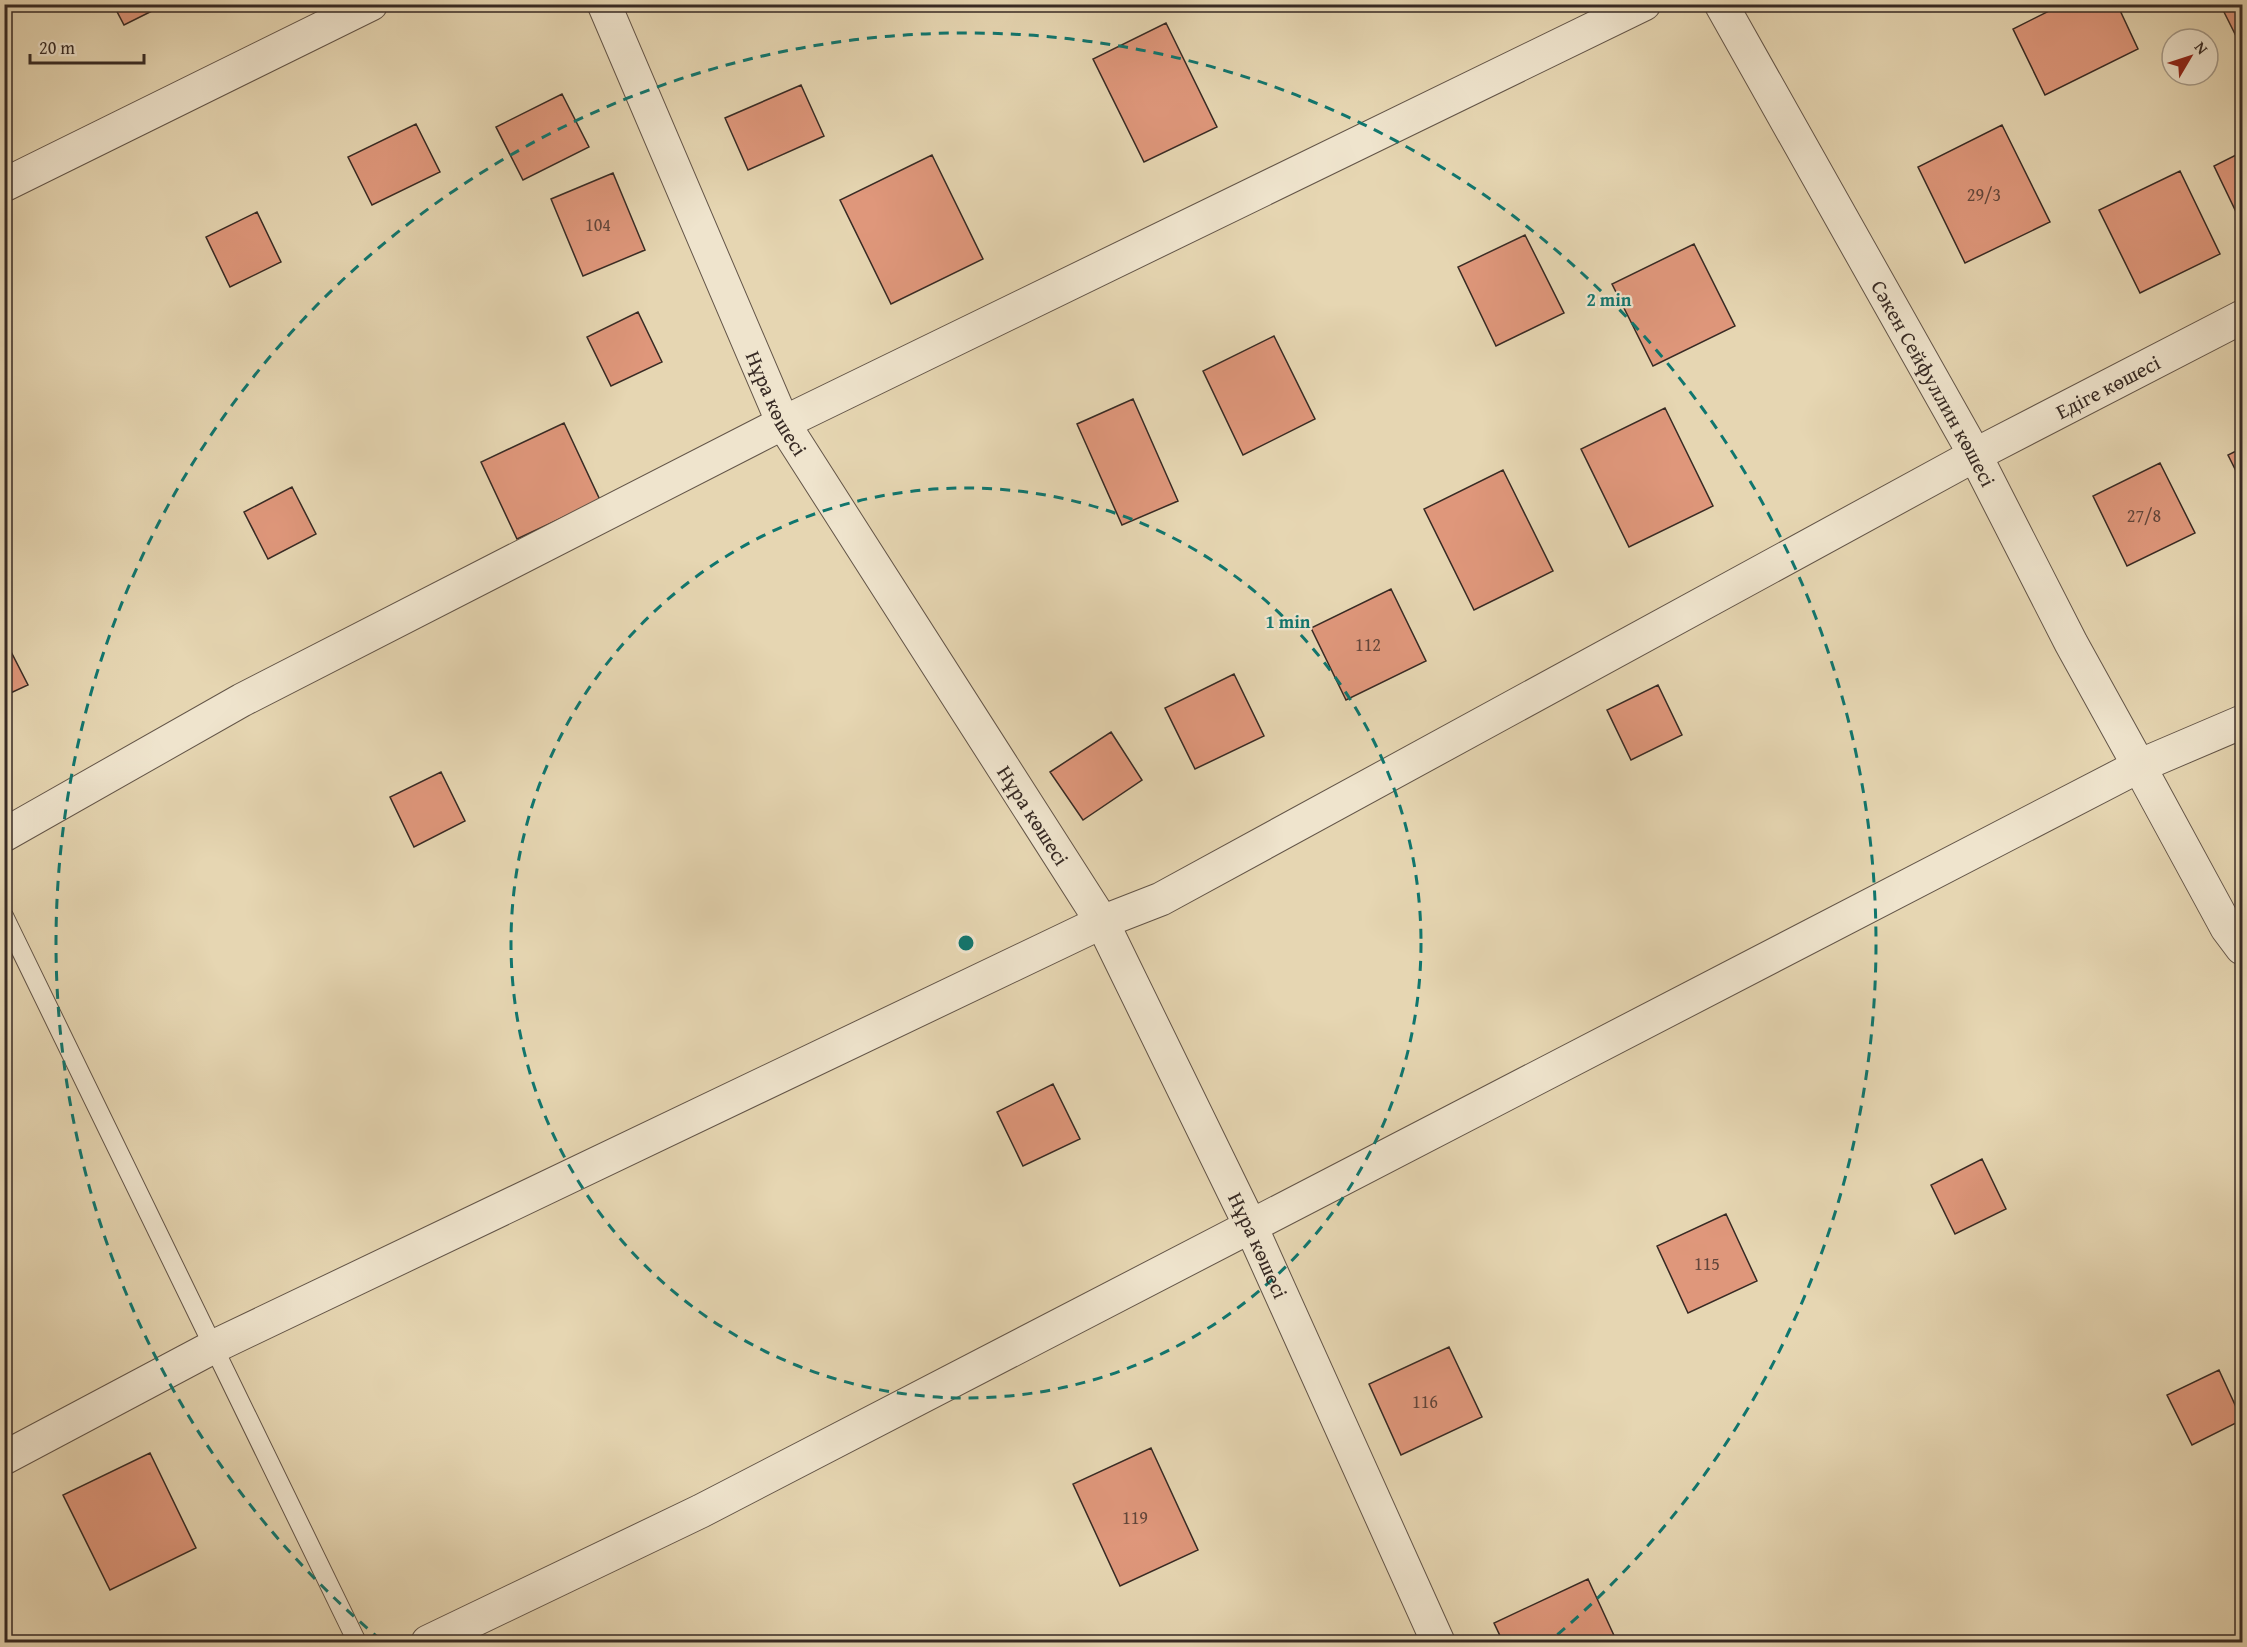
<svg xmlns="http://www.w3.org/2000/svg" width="2247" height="1647" font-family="'Gentium Book Plus',serif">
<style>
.building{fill:#df977b;stroke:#372a24;stroke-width:1.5}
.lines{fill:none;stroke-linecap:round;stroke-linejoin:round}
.service-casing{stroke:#635548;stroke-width:20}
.minor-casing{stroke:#635548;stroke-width:35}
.tertiary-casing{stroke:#635548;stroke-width:35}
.service{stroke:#efe4cd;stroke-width:18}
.minor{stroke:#efe4cd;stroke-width:33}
.tertiary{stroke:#efe4cd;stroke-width:33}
.ring{fill:none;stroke:#0f766e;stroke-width:3;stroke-dasharray:10 8}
.labels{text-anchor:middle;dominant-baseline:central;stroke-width:4.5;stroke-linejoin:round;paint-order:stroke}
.number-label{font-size:18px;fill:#61453a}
.street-label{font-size:21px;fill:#372a24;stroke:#efe4cd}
.centre{fill:#0f766e;stroke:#efe4cd;stroke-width:3}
.ring-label{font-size:18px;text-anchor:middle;font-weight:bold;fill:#0f766e;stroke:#efe4cd;stroke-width:4.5;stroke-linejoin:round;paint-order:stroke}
</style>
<rect width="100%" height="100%" fill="#e6d6b2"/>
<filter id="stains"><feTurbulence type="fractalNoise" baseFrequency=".00333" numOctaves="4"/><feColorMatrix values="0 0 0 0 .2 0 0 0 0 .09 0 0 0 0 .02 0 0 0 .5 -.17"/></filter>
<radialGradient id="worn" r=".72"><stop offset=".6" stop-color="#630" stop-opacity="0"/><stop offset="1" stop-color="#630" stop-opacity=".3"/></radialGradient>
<path class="building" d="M113,4H166L124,25Z
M2063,4H2117L2138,49L2045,95L2013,29Z
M2220,4H2242V45L2241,46Z
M1166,23L1217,127L1144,162L1093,59Z
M801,85L824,136L748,170L725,118Z
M562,94L589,147L523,180L496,127Z
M416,124L440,172L372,205L348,157Z
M2002,125L2050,222L1965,263L1918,167Z
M2242,152V214L2238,216L2214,166Z
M932,155L983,259L891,304L840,200Z
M2180,171L2220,254L2140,293L2099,210Z
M613,173L645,250L583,276L551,199Z
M257,212L281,262L230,287L206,237Z
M1525,235L1564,313L1496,346L1458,267Z
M1694,244L1735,326L1653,366L1612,284Z
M638,312L662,362L611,386L587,337Z
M1274,336L1315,419L1243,455L1203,371Z
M1133,399L1178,501L1122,525L1077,424Z
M1665,408L1713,506L1629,547L1581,449Z
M564,423L600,500L517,539L481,462Z
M2242,448V483L2228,455Z
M2160,463L2195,533L2127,566L2093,496Z
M1503,470L1553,571L1474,610L1424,509Z
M292,487L316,534L268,559L244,512Z
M1391,589L1426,661L1346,700L1311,628Z
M4,638L28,685L4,696Z
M1234,674L1264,736L1195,769L1165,708Z
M1658,685L1682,735L1631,760L1607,710Z
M1111,732L1142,780L1083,820L1050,772Z
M441,772L465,821L414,847L390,797Z
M1053,1084L1080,1139L1023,1166L997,1112Z
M1982,1159L2006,1209L1955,1234L1931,1185Z
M1726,1214L1757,1281L1688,1313L1657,1246Z
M1449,1347L1482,1417L1401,1455L1369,1384Z
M2219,1370L2242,1420L2192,1445L2167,1395Z
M1151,1448L1198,1550L1120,1586L1073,1484Z
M150,1453L196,1548L110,1590L63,1495Z
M1588,1579L1617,1642H1503L1494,1623Z"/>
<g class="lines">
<defs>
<path id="service" d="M4,916L357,1642"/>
<g id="minor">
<path id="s1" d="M604,4L783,423L1102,922L1251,1227L1438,1642"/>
<path id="s2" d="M1721,4L1975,455L2071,643L2139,766"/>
<path d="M4,185L371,4"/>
<path d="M4,835L242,700L783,423L1644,4"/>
<path id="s3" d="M4,1458L213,1347L1102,922L1161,899L1975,455L2242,317"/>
</g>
<path id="tertiary" d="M2139,766L2227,928L2242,948
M428,1642L701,1511L2139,766L2242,722"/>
</defs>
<use href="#service" class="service-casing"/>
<use href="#minor" class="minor-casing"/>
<use href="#tertiary" class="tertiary-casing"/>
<use href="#service" class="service"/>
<use href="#minor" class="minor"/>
<use href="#tertiary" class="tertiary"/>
</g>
<g class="ring">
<circle cx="966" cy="943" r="455"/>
<path d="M381 1640A910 910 0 1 1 1551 1640"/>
</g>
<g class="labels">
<g class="number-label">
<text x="1984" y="194">29/3</text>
<text x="598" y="224">104</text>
<text x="2144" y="515">27/8</text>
<text x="1368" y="644">112</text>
<text x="1707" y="1263">115</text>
<text x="1425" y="1401">116</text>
<text x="1135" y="1517">119</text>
</g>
<g class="street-label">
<text stroke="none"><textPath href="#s2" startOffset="435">Сәкен Сейфуллин көшесі</textPath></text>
<text stroke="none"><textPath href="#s3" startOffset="2362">Едіге көшесі</textPath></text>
<text stroke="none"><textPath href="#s1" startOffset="435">Нұра көшесі</textPath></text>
<text stroke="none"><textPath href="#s1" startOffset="921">Нұра көшесі</textPath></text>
<text stroke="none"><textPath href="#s1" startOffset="1407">Нұра көшесі</textPath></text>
</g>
</g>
<circle cx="966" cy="943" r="9" class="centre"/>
<g class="ring-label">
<text x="1609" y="306">2 min</text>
<text x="1288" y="628">1 min</text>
</g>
<rect width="2247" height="1647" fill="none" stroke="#e6d6b2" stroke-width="24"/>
<rect x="6" y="6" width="2235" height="1635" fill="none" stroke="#372a24" stroke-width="3"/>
<rect x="12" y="12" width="2223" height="1623" fill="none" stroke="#372a24" stroke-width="1.5"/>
<g transform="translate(2190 57) rotate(51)"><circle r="28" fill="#efe4cd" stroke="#a59a89" stroke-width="1.5"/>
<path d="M0-4.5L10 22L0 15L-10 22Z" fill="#8f2418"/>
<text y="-9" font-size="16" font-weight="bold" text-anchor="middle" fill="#372a24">N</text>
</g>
<path d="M30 54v9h114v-9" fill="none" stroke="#372a24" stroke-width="3"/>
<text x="39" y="54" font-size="18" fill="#372a24" stroke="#efe4cd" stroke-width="4.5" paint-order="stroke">20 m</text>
<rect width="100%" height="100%" filter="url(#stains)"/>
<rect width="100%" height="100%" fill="url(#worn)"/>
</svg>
